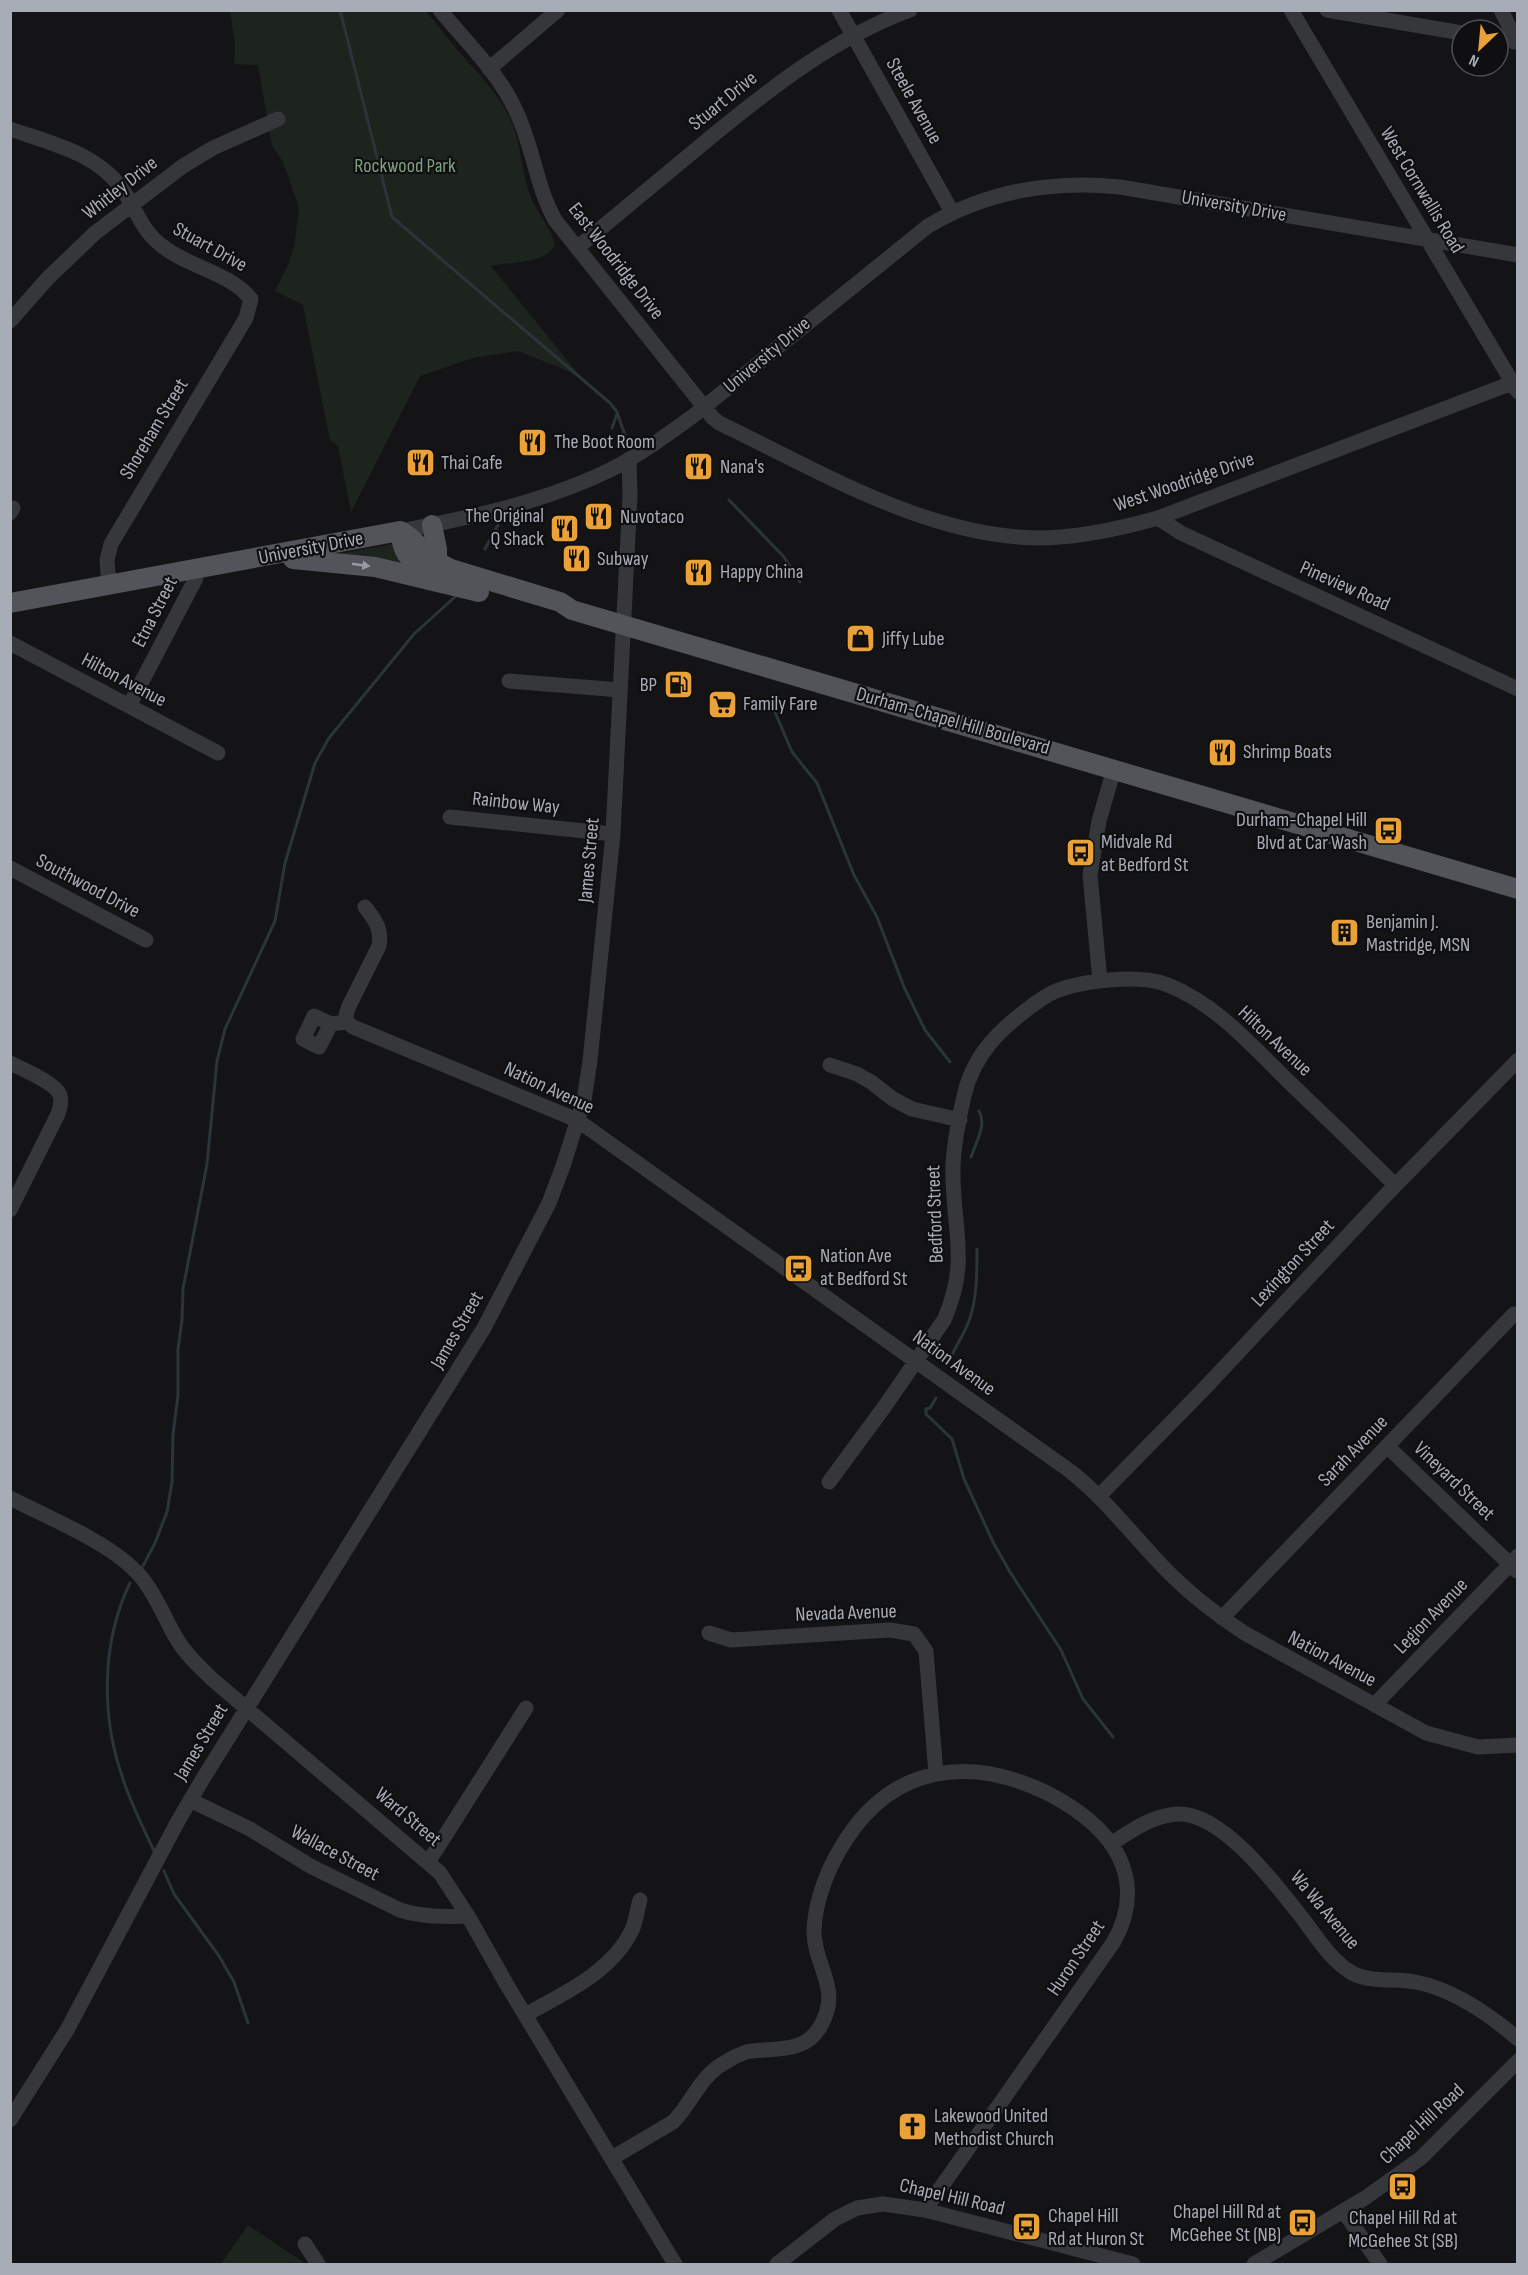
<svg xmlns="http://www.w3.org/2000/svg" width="1528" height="2275" font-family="'Sofia Sans Condensed',sans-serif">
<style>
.green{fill:#1d241d}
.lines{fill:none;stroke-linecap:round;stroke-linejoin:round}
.stream{stroke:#2b3439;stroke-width:3}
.minor{stroke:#35373b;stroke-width:15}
.major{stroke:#52545a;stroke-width:20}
.oneway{fill:#969aa4}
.labels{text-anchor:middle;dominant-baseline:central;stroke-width:4.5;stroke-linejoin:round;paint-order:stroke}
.street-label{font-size:20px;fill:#a7acb6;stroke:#0f0f11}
.park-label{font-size:20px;fill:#7fa07e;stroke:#0f0f11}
.poi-label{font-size:20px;fill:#a7acb6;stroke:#0f0f11;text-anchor:start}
</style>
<rect width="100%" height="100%" fill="#141416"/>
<path class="green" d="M230,11H426C440,28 454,47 469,63C486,82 502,99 512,123C522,148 521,176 533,202C537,211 557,238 554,246C546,264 507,262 491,266L579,375L518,351L473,358L420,376L351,512L338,446L330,440L303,305L275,291L287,267L294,248L299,208L283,162L272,146L258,65L234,64L235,45Z
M393,544L410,571L327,556Z
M248,2225L303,2262L301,2264H221Z"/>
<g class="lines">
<path class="stream" d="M340,10L392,217L610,403L617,412L627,441
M612,428L617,414
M729,500L784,557L800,582
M485,549L498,525
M775,712L792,752L817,783L854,875L877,917L904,987L925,1030L950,1062
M971,1157C976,1142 987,1125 979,1111
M948,1365C953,1349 963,1337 969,1321C977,1299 977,1273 977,1249
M936,1398L930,1408L926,1409V1414L952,1439L964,1479L993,1542L1010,1572L1061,1650L1083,1699L1113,1737
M143,1566L155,1543L167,1512L172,1482L173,1434L178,1396V1349L182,1320L183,1289L207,1164L217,1061L225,1029L275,921L285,863L315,763L329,738L414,634L457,595
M130,1583C101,1643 101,1717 123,1779C131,1804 143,1827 154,1851
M164,1871L174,1894L219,1956L234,1982L248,2023"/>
<path class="minor" d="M440,10C466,42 499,73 516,111C533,146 536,186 555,220L713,418L719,423C818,470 925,536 1037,538C1078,538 1119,529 1158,518L1512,383
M839,10L952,212
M1291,10L1518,392
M1327,10L1462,33
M1501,10L1512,32L1514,42
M489,69L558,10
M10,129C50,143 97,153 122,189C136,208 141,230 161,245C187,267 229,272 251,299L246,318L111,544L107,560L109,586
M577,248C622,211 666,174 711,137C772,87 834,38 910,10
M10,321L48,278L95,233L183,166L213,148L278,119
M10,513L13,508
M1158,518L1181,533L1518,689
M400,531C473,517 545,502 612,469C641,454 667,435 693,416L928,226C987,191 1052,180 1120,187L1518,255
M10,643L218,753
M509,681L620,690
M129,706L195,580L198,569
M450,817L613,834
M10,868L146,940
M1100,981L1090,875L1099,821L1114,769
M347,1022L353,1027L577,1120L1070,1471C1102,1496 1126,1527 1154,1557C1181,1587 1212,1612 1246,1634L1426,1733L1478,1747L1518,1745
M347,1022L346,1015L349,1006L379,946C382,929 375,920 365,907
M331,1024L319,1047L303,1039L314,1016L331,1024L347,1022
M10,1063C22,1069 56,1083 60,1095C62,1101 60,1108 58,1114L10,1210
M830,1065L857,1074L871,1082L893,1099L912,1109L960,1120
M1387,1446L1517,1571
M829,1482L885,1406L944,1320C969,1263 954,1234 953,1177C952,1151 958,1122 964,1096C973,1055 1000,1029 1033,1005C1040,1000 1048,994 1056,991C1084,980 1140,974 1168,985C1216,1004 1252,1046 1288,1081C1324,1115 1360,1150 1395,1185
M1099,1496L1203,1390L1383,1198L1518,1060
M10,1498C49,1518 114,1544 141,1577C157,1596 165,1620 178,1641C187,1656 200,1667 212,1679L440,1873L468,1916L507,1985L675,2264
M1222,1618L1514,1314
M709,1633L731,1640L890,1630L914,1634L926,1651L936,1774
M1376,1706L1381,1698L1518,1556
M190,1800L250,1829L312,1867L400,1910C422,1917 445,1917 468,1916
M1111,1844C1132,1830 1152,1816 1177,1814C1224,1812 1280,1890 1306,1923C1319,1941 1333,1962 1352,1973C1371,1983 1395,1978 1415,1982C1453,1989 1489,2014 1518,2039
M429,1861L526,1708
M525,2015C563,1994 610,1973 631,1932C636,1923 637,1910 640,1900
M10,2120L67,2030L178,1821L204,1777L484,1328L549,1203L563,1166L584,1100L590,1061L613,834L630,496L629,459
M612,2158L673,2122C692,2103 701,2074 726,2062C732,2058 740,2054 746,2052C772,2047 804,2055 820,2027C843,1988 814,1968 814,1931C815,1899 829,1865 847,1838C895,1765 970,1756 1045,1792C1069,1804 1093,1820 1109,1841C1133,1873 1133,1909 1113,1943L925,2210
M1344,2212L1380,2264
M305,2244L318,2264
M777,2264L835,2219L857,2208L883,2204L925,2210L1133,2264
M1254,2264L1365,2198L1421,2158L1518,2061"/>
<path class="major" d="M432,525L437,549V559
M400,531C414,538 416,545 426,553C430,557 446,567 451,569L560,602L572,610L1518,889
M400,531C403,558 411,559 431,575
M293,559L375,567L479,592
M10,603L400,531"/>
</g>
<defs><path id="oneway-solid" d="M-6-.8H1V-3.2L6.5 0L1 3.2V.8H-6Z" transform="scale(1.5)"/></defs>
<use class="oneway" href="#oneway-solid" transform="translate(361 565) rotate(8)"/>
<defs>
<symbol id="restaurant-square" viewBox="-11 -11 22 22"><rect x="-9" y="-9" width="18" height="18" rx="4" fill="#eaa238" stroke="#0f0f11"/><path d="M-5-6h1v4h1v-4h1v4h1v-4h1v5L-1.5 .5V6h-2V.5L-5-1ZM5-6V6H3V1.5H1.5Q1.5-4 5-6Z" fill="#111"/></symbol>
<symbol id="shop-square" viewBox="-11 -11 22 22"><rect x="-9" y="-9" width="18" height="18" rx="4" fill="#eaa238" stroke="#0f0f11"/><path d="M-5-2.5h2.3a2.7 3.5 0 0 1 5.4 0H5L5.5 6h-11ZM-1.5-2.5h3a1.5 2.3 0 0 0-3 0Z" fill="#111"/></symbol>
<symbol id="fuel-square" viewBox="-11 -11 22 22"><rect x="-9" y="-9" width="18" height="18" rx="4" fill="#eaa238" stroke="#0f0f11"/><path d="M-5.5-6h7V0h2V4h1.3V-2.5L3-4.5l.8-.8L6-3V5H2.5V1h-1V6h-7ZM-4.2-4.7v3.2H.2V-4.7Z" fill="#111"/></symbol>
<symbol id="supermarket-square" viewBox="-11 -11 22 22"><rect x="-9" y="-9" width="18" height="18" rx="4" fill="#eaa238" stroke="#0f0f11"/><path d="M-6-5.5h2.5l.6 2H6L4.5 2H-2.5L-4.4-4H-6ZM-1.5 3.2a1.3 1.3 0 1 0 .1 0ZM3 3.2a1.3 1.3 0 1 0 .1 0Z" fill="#111"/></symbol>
<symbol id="bus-square" viewBox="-11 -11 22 22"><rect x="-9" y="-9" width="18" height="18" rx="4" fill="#eaa238" stroke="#0f0f11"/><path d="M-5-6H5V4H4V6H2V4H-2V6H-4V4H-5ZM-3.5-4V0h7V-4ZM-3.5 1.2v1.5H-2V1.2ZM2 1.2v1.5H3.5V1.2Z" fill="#111"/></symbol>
<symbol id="building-square" viewBox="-11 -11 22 22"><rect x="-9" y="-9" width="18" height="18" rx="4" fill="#eaa238" stroke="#0f0f11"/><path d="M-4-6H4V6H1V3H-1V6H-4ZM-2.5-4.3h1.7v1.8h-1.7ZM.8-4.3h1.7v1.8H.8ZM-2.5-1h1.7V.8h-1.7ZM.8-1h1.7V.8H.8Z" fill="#111"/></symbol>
<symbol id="church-square" viewBox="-11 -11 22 22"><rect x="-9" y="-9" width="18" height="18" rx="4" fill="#eaa238" stroke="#0f0f11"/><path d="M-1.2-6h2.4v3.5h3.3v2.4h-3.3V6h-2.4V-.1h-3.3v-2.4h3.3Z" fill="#111"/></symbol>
</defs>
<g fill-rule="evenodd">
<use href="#restaurant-square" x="516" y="426" width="33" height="33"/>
<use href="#restaurant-square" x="404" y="446" width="33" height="33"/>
<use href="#restaurant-square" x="682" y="450" width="33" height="33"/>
<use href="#restaurant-square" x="582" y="500" width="33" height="33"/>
<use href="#restaurant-square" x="548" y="512" width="33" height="33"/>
<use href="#restaurant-square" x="560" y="542" width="33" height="33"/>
<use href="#restaurant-square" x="682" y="556" width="33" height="33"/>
<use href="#shop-square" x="844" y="622" width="33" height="33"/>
<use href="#fuel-square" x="662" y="668" width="33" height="33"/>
<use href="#supermarket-square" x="706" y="688" width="33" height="33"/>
<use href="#restaurant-square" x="1206" y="736" width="33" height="33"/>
<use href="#bus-square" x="1372" y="814" width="33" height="33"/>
<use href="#bus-square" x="1064" y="836" width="33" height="33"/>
<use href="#building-square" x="1328" y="916" width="33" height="33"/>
<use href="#bus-square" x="782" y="1252" width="33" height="33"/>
<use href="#church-square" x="896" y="2110" width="33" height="33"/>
<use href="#bus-square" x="1386" y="2170" width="33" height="33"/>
<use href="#bus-square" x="1286" y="2206" width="33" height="33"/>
<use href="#bus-square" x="1010" y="2210" width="33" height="33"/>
</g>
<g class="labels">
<g class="street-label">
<text transform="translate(723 101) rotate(-39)">Stuart Drive</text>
<text transform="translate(914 101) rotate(61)">Steele Avenue</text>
<text transform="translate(120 188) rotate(-38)">Whitley Drive</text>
<text transform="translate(1422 190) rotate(59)">West Cornwallis Road</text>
<text transform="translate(1234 206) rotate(10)">University Drive</text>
<text transform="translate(210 247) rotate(29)">Stuart Drive</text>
<text transform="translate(616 261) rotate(52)">East Woodridge Drive</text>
<text transform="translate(767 355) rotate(-40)">University Drive</text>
<text transform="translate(154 429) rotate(-59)">Shoreham Street</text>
<text transform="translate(1184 482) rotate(-19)">West Woodridge Drive</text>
<text transform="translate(311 548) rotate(-11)">University Drive</text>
<text transform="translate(1345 586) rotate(24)">Pineview Road</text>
<text transform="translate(155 612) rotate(-63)">Etna Street</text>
<text transform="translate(124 680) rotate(28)">Hilton Avenue</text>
<text transform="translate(953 721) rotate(16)">Durham-Chapel Hill Boulevard</text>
<text transform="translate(516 803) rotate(6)">Rainbow Way</text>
<text transform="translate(589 860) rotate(-85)">James Street</text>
<text transform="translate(88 886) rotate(28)">Southwood Drive</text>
<text transform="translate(1275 1041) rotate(43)">Hilton Avenue</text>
<text transform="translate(549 1088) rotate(25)">Nation Avenue</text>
<text transform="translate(935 1214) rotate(-92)">Bedford Street</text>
<text transform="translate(1293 1263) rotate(-47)">Lexington Street</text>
<text transform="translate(457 1330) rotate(-60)">James Street</text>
<text transform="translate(954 1363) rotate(36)">Nation Avenue</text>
<text transform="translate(1353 1451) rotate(-46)">Sarah Avenue</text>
<text transform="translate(1454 1481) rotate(44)">Vineyard Street</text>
<text transform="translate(846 1613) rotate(-2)">Nevada Avenue</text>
<text transform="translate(1431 1616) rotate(-46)">Legion Avenue</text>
<text transform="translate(1332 1659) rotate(28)">Nation Avenue</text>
<text transform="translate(201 1742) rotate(-59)">James Street</text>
<text transform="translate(408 1817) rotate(40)">Ward Street</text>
<text transform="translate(335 1853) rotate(28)">Wallace Street</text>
<text transform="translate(1325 1910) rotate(50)">Wa Wa Avenue</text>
<text transform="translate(1076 1958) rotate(-56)">Huron Street</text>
<text transform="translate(1422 2124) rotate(-43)">Chapel Hill Road</text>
<text transform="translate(952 2197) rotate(13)">Chapel Hill Road</text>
</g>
<g class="park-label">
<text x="405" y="166">Rockwood Park</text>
</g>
<g class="poi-label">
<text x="554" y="442">The Boot Room</text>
<text x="441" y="463">Thai Cafe</text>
<text x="720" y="467">Nana's</text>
<text x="544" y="516" text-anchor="end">The Original<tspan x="544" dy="23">Q Shack</tspan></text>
<text x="620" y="517">Nuvotaco</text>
<text x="597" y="559">Subway</text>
<text x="720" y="572">Happy China</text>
<text x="882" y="639">Jiffy Lube</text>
<text x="657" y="685" text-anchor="end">BP</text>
<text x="743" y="704">Family Fare</text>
<text x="1243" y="752">Shrimp Boats</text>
<text x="1367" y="820" text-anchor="end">Durham-Chapel Hill<tspan x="1367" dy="23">Blvd at Car Wash</tspan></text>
<text x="1101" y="842">Midvale Rd<tspan x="1101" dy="23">at Bedford St</tspan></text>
<text x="1366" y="922">Benjamin J.<tspan x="1366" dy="23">Mastridge, MSN</tspan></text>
<text x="820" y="1256">Nation Ave<tspan x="820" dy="23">at Bedford St</tspan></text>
<text x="934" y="2116">Lakewood United<tspan x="934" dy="23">Methodist Church</tspan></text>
<text x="1281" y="2212" text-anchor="end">Chapel Hill Rd at<tspan x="1281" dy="23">McGehee St (NB)</tspan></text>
<text x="1048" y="2216">Chapel Hill<tspan x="1048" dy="23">Rd at Huron St</tspan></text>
<text x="1403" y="2218" text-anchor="middle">Chapel Hill Rd at<tspan x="1403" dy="23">McGehee St (SB)</tspan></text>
</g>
</g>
<rect width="1528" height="2275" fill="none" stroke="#a7acb6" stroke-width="24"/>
<g transform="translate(1480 48) rotate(206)"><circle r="28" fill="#0f0f11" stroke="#4c4e53" stroke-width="1.5"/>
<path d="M0-4.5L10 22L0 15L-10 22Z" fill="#eaa238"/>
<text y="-9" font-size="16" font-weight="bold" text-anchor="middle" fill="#a7acb6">N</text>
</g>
</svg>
